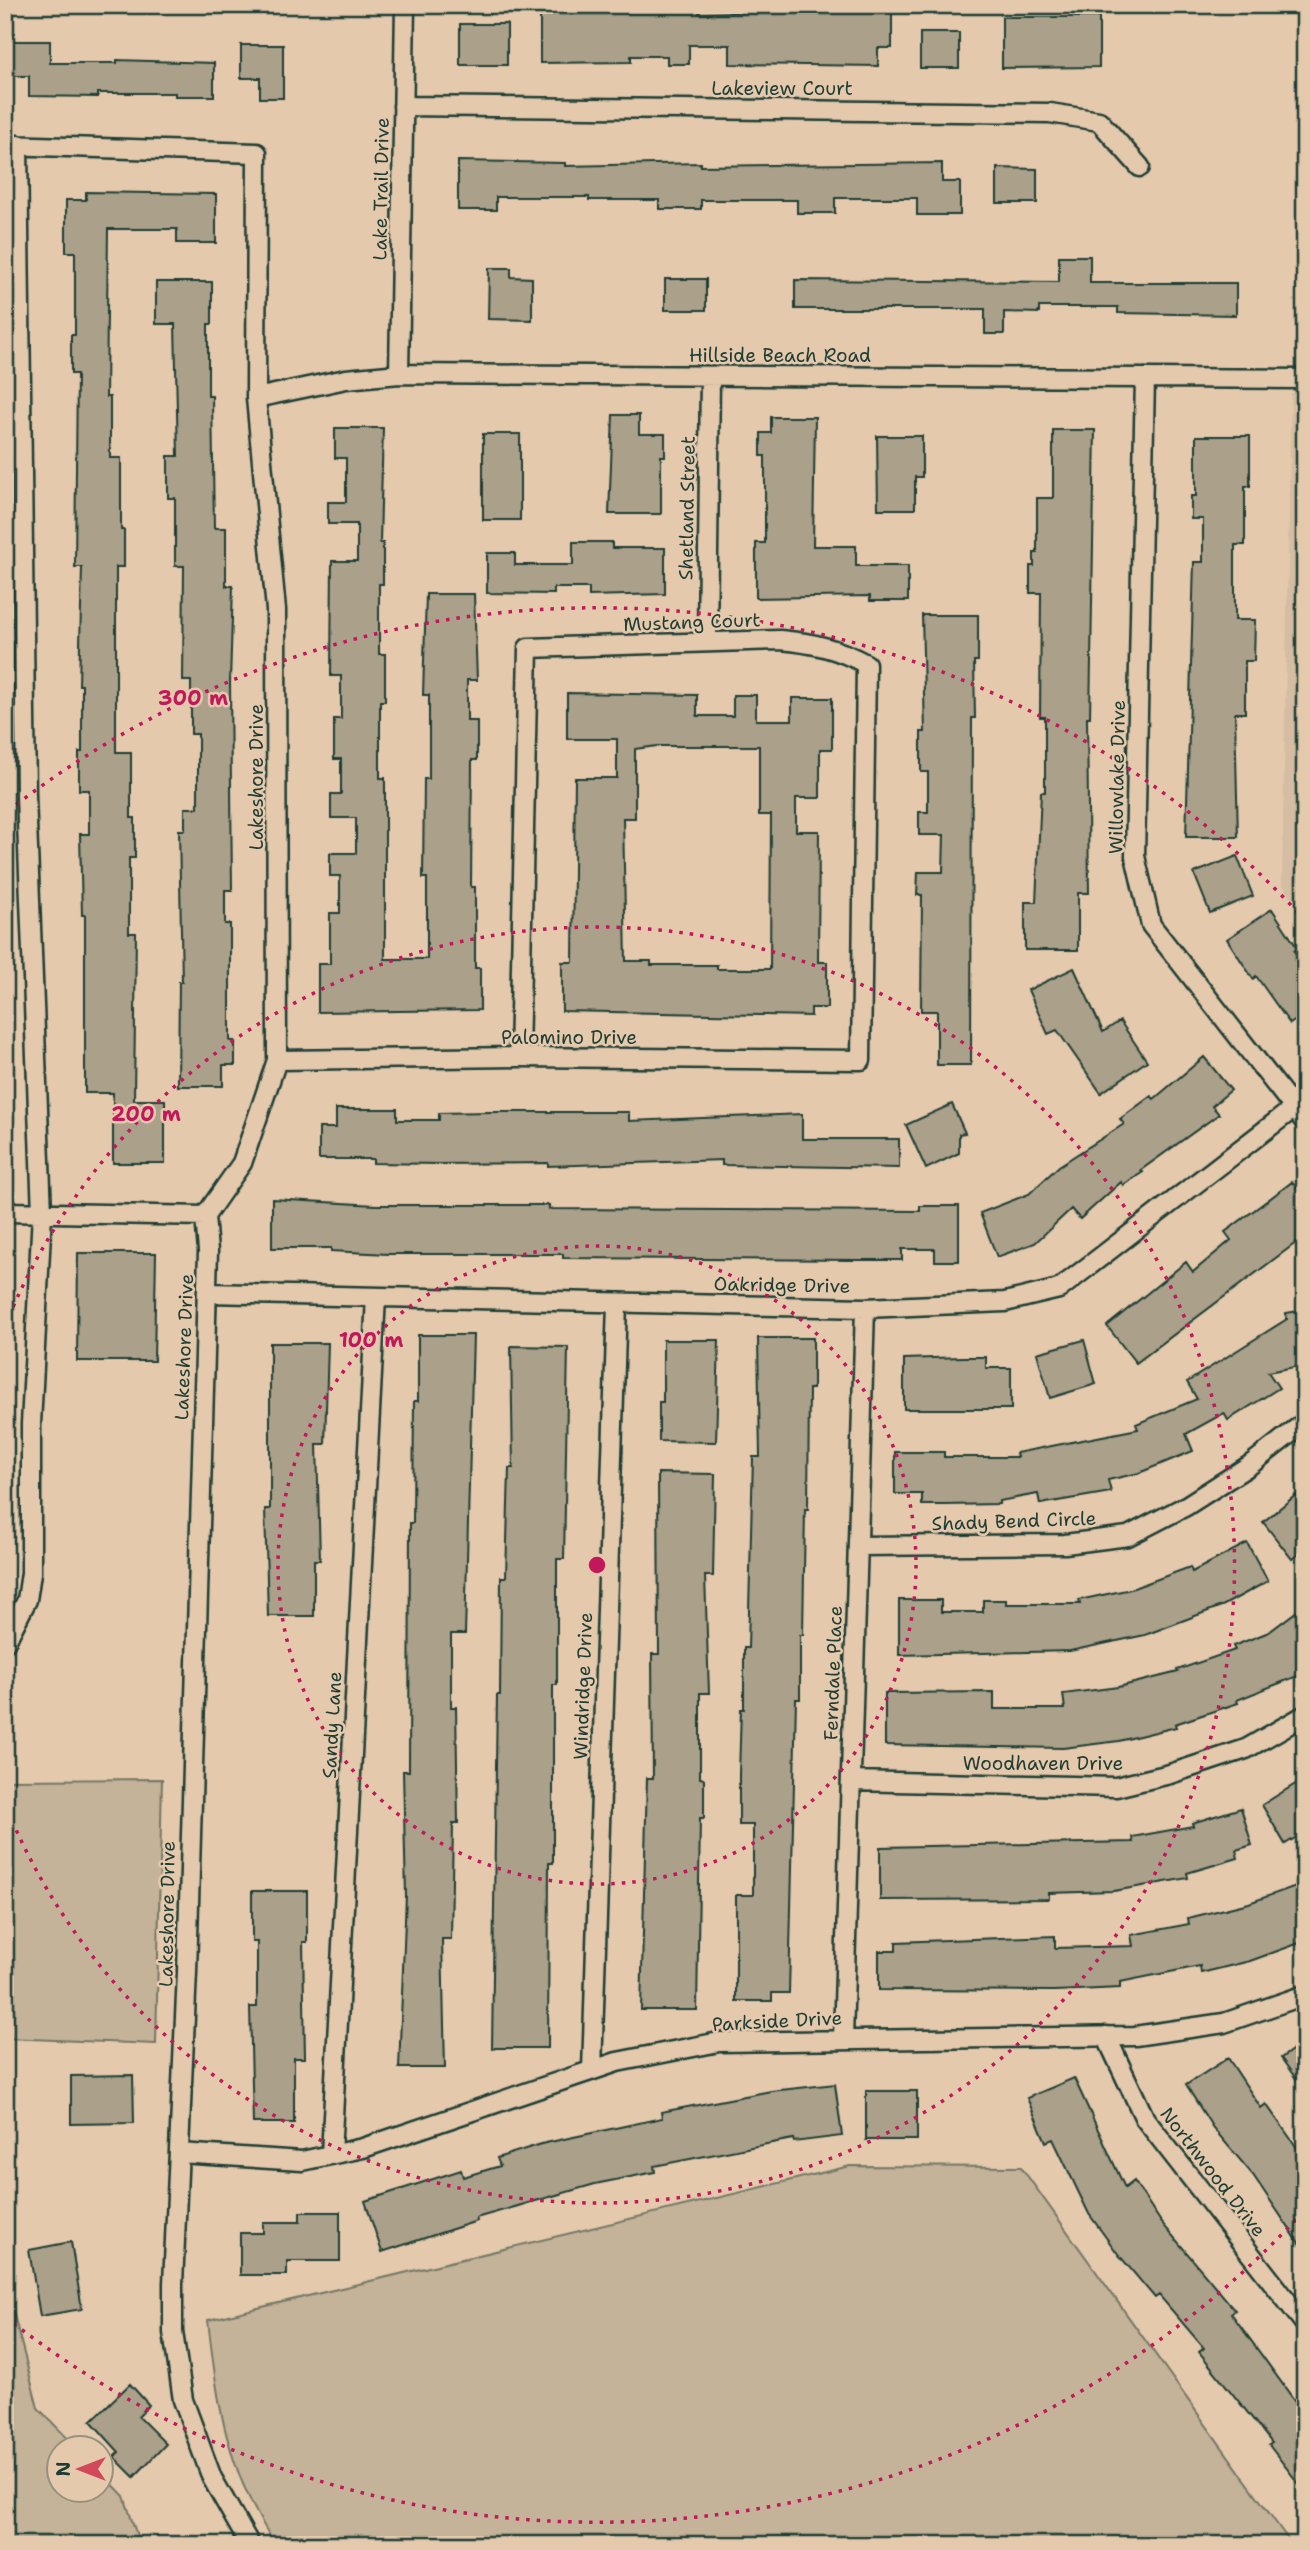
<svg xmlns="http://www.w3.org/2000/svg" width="1310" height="2550" font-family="'Shantell Sans',sans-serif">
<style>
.built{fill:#d4bda2}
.green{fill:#c4b299;stroke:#727866;stroke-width:2}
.building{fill:#aba089;stroke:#1f3d34;stroke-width:2;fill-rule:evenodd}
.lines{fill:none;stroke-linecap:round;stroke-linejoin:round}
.minor-casing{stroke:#1f3d34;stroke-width:23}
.minor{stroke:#e5c9ac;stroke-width:18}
.ring{fill:none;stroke:#c2185b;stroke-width:3.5;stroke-dasharray:3.5 7}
.labels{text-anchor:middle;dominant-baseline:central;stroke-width:5;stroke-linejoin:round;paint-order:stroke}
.street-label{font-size:19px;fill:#1f3d34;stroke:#e5c9ac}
.centre{fill:#c2185b;stroke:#e5c9ac;stroke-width:3.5}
.ring-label{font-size:21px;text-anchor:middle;font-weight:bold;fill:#c2185b;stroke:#e5c9ac;stroke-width:5;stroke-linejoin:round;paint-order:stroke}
</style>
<rect width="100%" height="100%" fill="#e5c9ac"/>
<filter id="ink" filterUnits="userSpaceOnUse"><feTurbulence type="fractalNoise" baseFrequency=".0143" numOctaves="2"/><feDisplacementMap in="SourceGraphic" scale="14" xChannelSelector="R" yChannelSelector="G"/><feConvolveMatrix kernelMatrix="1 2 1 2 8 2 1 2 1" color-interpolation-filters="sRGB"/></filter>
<g filter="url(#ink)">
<path class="built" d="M1291,393H1305V914L1282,884Z"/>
<path class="green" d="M162,1779L156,2044L5,2038V1780Z
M850,2166L1021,2167L1292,2545H276C226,2471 218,2406 208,2320Z
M5,2280L38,2408L77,2448H60V2490H102V2473L124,2496L140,2545H5Z"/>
<path class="building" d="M604,5L699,6V13L892,8V48H878V66L730,64V45H689V64H667V56H631V62L540,63V13H604Z
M1002,17H1099V67L1002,68Z
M460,24H507V65H460Z
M920,33H959V68H920Z
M5,41H50V63H117V60L214,63V96H175V93H98V97L29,96V76H5Z
M241,45H283V98H260V78H241Z
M458,161L565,163V166L701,163V166L942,163V182H960V215H917V198H835V213H797V200H701V209H659V200H589V197H496V210H458Z
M997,168L1037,169V203H997Z
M86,192L216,194V243H177V229H108L106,397H110V458H121V530H124V567H116V752H131V818H135V858H129V933H136L134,1100H165V1163H113V1093H85V915H82L80,834H89V790H79V752H82V685H79L82,567H75L77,374H71V335H75V252H66V200H86Z
M1059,256H1090V283H1236V315L1118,313V307H1039V313L1004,312V334H985V309H795V280L1059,282Z
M489,268H511V277L532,278V320L488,319Z
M665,279H706V310H665Z
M156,282H212V324H208V396H212L214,528H226V586H233L230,682L232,890H225V924H230V1041H235V1065H223V1086H178L179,982H182L179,830H185V808H198V734H191V681H183L184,566H175V498H168V456H178L175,324H156Z
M613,415H639V434H665V456H661V514H609Z
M771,417H815L813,546H856V566H908V601H870V596L756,598V543H765V456H761V433H771Z
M335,428H383L380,543H383V584H379V654H385V701H380V778H385V959H427V878H423L424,779H429V695H423L426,594H474L477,680H467V721H477V760H472L471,887H475V968H480V1010L318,1012V964H330V913H340V876H330V853H356V818H331V794H341V759H334V719H341V676H331L332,561H357V524H328V502H346V458H335Z
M1053,430H1095L1090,717H1087L1089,893H1078V950H1025V902H1036L1041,792H1045V717H1040L1041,593H1030V566H1034V553H1037V498H1053Z
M483,434H520V520H483Z
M877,436H922V477H915V509H878Z
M1196,436H1250V486H1245V545H1235V620H1255L1254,661H1245V713H1235L1238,837H1186L1194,562H1203V519H1191V496H1196Z
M573,542H612V548H665V594L589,596V588H554V594L487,593V553H515V565H573Z
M922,615H978V661H974L975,718H972L971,1065H937V1011H921L922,895H917L918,872H943L944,835H919V812H928V772H921V732H925Z
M567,693L697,695V716H733V695H756V720H792V698H832V749H820V798H796V831H819L818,962H827V1008H811V1016L562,1011V962H573L575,778H617V739H567ZM657,746H759V815H771L770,969H717V965H651V961H626L623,818H635V749Z
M1237,856L1253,896L1210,913L1194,873Z
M1272,909L1298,949L1294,951L1305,966V1014L1290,1024L1256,976L1253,979L1227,939Z
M1074,968L1103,1032L1120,1021L1147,1061L1101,1093L1057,1030L1048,1034L1028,990Z
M1204,1057L1231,1090L1212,1106L1219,1114L1141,1170L1143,1172L1123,1185L1121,1182L1080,1219L1071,1209L1035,1243L997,1257L980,1213L1029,1194L1059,1166L1124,1124L1120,1119L1151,1096L1154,1099Z
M952,1104L965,1133L959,1134V1153L926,1169L906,1125Z
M336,1109H397V1120H439V1113L489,1112H629V1121L802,1114V1139H899V1168L722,1165V1160L548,1166V1163L439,1164L373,1163V1159H319V1128H336Z
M1292,1182L1305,1199V1236L1136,1363L1107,1326L1186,1262L1193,1272L1231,1240L1225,1232Z
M272,1199L376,1205H549V1209L920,1211V1206H959V1261H935V1249H902V1260H857L563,1258V1254H388L331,1251V1248H272Z
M78,1253H156L154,1361H77Z
M1305,1310V1365L1268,1372L1279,1388L1228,1420L1224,1413L1186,1434L1193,1451L1139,1473L1108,1480L1111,1492L1040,1504L1038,1494L999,1501V1504L944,1505H922V1494H895V1452H944V1457H1017L1016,1453L1138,1429L1136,1424L1197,1399L1187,1382L1287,1319L1286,1313Z
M418,1335H473L465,1634H451V1707H456L458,1823H453L451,1939H442L445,2068H399L406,1895L403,1771H409L410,1523H413L414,1401H418Z
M758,1338H813V1389H809L808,1509H805L803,1635H800V1699H796L789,1993H772V2001H736V1895H753V1825H739V1774L741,1709H744V1648H748L753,1457H760Z
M663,1340H719L716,1442L659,1441V1402H663Z
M1084,1340L1096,1384L1050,1398L1037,1353Z
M270,1343H328L325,1444H317L320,1560H314V1616H268L265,1509H270Z
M511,1346L568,1347L564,1559H557V1685H553V1863H549L548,2048H492L497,1695H500L501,1577H506L509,1468H513Z
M963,1357H986V1368H1011V1409H904V1359Z
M658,1473L715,1474L713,1576H705L709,1693H700V1778L704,1779V1818H700L697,2010H641L647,1778H653L652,1654H659Z
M1296,1495L1305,1505V1549L1292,1559L1263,1522Z
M1247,1543L1268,1581L1224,1605L1145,1635L1070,1651L899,1655V1600H941V1612H983V1600H1006V1604H1080L1079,1600L1131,1589L1190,1567L1192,1572Z
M1305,1605V1673L1237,1700L1238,1703L1175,1724L1176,1727L1119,1741L1063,1748L885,1745V1693L994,1692V1709H1065L1063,1694L1118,1687L1178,1672L1177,1670L1235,1650L1233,1646L1269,1632Z
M1305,1778V1832L1285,1844L1262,1805Z
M1241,1808L1252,1845L1236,1850L1238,1858L1187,1873L1188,1878L1114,1891L1049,1893V1899L880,1900V1847L1133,1842L1132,1837L1193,1826L1192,1823Z
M1296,1886L1305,1914V1941L1250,1961L1201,1973L1200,1966L1120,1982V1988L1055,1991L879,1990V1951H896V1942L1055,1936V1948L1133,1946L1131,1935L1189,1924L1188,1918L1249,1903Z
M252,1891H307V1942H303L305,2058H294V2123H253L250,2007H257V1942H252Z
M1305,2041V2091L1281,2058Z
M1228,2058L1261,2108L1266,2104L1305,2159V2252L1253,2175L1213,2128L1186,2085Z
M133,2075L134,2123L71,2124V2076Z
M1074,2078L1125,2188L1134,2181L1161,2222L1235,2310L1231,2313L1305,2415V2492L1269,2445L1272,2443L1199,2352L1204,2348L1159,2295L1155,2298L1118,2254L1089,2214L1053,2139L1046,2142L1027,2098Z
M835,2084L842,2136L794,2142L793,2139L654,2166L655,2172L595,2184L476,2218L477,2221L382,2252L365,2201L461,2170L463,2177L500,2166L497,2158L541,2144L662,2118L661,2112L771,2091Z
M866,2091H917V2140H866Z
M300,2212H340V2261H287V2275H240V2233H263V2222H300Z
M71,2242L82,2309L40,2316L29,2250Z
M130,2384L149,2405L138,2416L166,2444L134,2477L114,2457L119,2452L91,2421Z"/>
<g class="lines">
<defs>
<path id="minor" d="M403,106L1050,113L1099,121L1140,167
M5,145L257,153L256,398L276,610L277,1060L242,1163L205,1216L208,1251L187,1972L173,2284V2332L183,2400L212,2478L250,2545
M399,374L405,5
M1145,378L1135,856L1151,925L1305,1122
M256,398L346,379L399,374L1305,379
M707,642L710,376
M277,1060L519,1057L861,1060L866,664C837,648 813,643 780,640L528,648L519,1057
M5,1212L205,1216
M207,1293L865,1308L1005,1302L1059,1289L1294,1108
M858,1546L1065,1544L1128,1536L1186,1506L1250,1465L1305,1422
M5,1643L27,1600L31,1573V1424L42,1213L26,796L18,145
M851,1781L1116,1787L1170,1774L1246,1749L1305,1715
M1106,2036L1145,2119L1305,2324
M843,2039L865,1308
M592,2070L617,1303
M179,2153L302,2161L363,2148L617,2062L719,2042L1135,2036L1224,2023L1305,1995
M331,2155L376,1297"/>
</defs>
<use href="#minor" class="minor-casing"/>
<use href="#minor" class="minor"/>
</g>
</g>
<g class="ring">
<circle cx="597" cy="1565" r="319"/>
<path d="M5 1326A638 638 0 1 1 5 1804"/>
<path d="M1303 2212A957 957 0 0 1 8 2319M8 811A957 957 0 0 1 1303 918"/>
</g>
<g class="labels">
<g class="street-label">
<text x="782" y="88">Lakeview Court</text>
<text transform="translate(381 189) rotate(-89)">Lake Trail Drive</text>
<text x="780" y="355">Hillside Beach Road</text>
<text transform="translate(687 508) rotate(-89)">Shetland Street</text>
<text transform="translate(692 622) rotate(-2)">Mustang Court</text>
<text transform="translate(256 777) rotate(-90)">Lakeshore Drive</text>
<text transform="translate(1117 777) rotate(-89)">Willowlake Drive</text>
<text x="569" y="1037">Palomino Drive</text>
<text transform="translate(782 1285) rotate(1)">Oakridge Drive</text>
<text transform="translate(184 1347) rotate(-88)">Lakeshore Drive</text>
<text transform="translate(1014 1521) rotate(-2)">Shady Bend Circle</text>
<text transform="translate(833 1673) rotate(-88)">Ferndale Place</text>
<text transform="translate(583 1686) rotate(-88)">Windridge Drive</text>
<text transform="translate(332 1725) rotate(-87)">Sandy Lane</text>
<text x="1043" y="1763">Woodhaven Drive</text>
<text transform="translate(167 1914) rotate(-89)">Lakeshore Drive</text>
<text transform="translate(777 2021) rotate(-3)">Parkside Drive</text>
<text transform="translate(1213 2172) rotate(52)">Northwood Drive</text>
</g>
</g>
<circle cx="597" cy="1565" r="10" class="centre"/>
<g class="ring-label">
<text x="193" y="705">300 m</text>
<text x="146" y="1121">200 m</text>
<text x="371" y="1347">100 m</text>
</g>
<rect width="1310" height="2550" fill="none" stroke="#e5c9ac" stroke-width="28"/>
<rect x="14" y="14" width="1282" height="2522" fill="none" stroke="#1f3d34" stroke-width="2.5" filter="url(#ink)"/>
<g transform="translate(80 2469) rotate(270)"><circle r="33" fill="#e5c9ac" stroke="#96917c" stroke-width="2"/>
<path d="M0-5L12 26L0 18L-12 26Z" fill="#d1495b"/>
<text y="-10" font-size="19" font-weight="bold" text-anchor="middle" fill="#1f3d34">N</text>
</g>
</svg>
